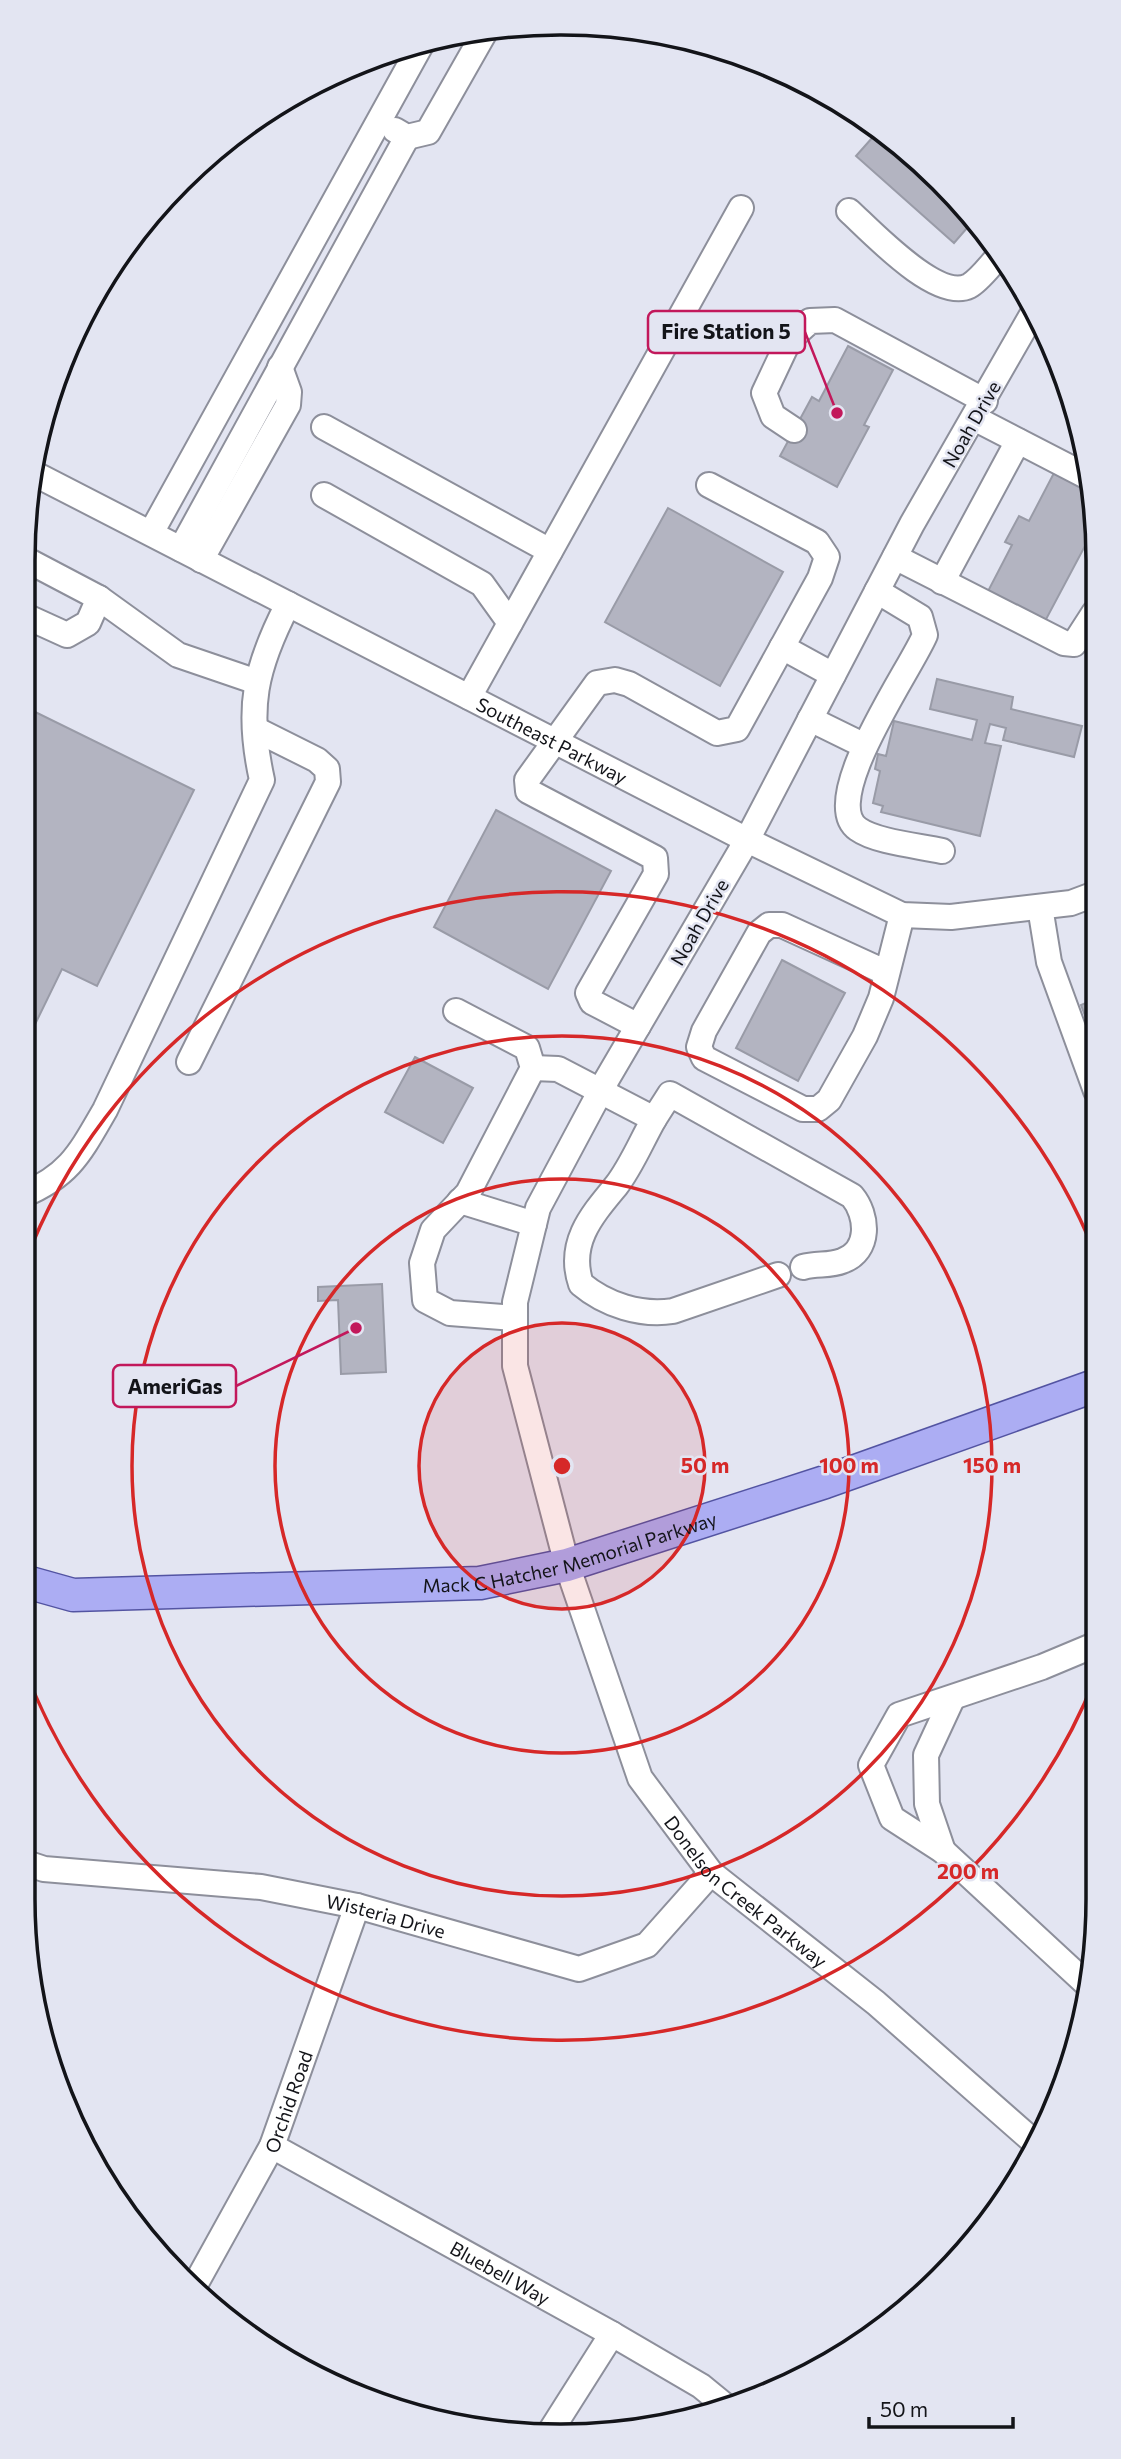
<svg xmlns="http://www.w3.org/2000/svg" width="1121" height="2459" font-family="Commissioner,sans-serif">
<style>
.building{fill:#b3b4c1;stroke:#999ba7;stroke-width:2}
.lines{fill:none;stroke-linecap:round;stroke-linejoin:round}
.minor-casing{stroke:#8d8f9b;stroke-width:28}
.major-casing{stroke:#5354a2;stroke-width:35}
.minor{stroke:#fff;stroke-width:24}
.major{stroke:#acadf3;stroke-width:32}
.ring{fill:none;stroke:#d62828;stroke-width:3.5}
.labels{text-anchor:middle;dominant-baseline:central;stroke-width:5;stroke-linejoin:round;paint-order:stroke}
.street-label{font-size:19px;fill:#131419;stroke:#e3e5f2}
.rim{fill:none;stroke:#131419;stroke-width:3.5}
.centre{fill:#d62828;stroke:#e3e5f2;stroke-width:3.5}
.ring-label{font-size:21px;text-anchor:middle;font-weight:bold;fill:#d62828;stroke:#e3e5f2;stroke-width:5;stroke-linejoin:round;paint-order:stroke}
.leader{fill:none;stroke:#c2185b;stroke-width:2.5}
.callout-dot{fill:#c2185b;stroke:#e3e5f2;stroke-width:2.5}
.callout{fill:#e3e5f2;stroke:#c2185b;stroke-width:2.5}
.callout-label{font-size:21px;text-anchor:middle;font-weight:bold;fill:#131419}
</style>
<rect width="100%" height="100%" fill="#e3e5f2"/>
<path class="building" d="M880,129L974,220L954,243L856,156Z
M848,346L893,370L864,425L869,427L837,487L780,456L812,397L819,401Z
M1055,471L1094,491V529L1043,625L986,595L1012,545L1005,542L1019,516L1029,521Z
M668,508L783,572L720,686L605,622Z
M937,679L1013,697L1011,709L1082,726L1074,757L1003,740L1006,728L990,724L985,743L1001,746L980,836L881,812L883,806L873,803L880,771L875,769L878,754L886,756L894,721L972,740L977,720L930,709Z
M23,706L194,790L97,986L62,969L23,1049Z
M496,810L611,871L548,989L434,927Z
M782,960L845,993L798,1081L736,1048Z
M1095,999V1042L1081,1005Z
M415,1057L473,1088L443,1143L385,1112Z
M382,1284L386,1372L341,1374L338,1300L318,1301V1287Z"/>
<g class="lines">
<defs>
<g id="minor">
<path d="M395,130L407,137L428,132L486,30"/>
<path d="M849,211C872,232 937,302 969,286C980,280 991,264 1000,255"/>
<path id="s1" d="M1033,313L912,524L747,840L607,1079L538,1208L515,1302V1366L567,1565L640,1778L711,1873L876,2003L1034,2142"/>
<path d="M974,418L1090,478"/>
<path d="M324,427L550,551"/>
<path d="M794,430L773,416L764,393L789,340L810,321L835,320L985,401"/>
<path id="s2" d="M31,472L747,840L902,915L951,917L1071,903L1095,894"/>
<path d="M324,495L482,584L510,623"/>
<path d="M151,533L422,43"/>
<path d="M181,549L407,137"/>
<path d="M895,557L1064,643L1074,644L1094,613"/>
<path d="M23,558L99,598L178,655L257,682"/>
<path d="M201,560L288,405L289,392L280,367"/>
<path d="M942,582L1018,441"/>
<path d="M877,591L920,617L925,635C911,669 817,801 858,829C876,842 920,846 942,851"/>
<path d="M23,615L67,635L88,623L99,598"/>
<path d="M782,647L833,675"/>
<path d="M469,697L741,208"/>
<path d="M810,719L863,745"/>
<path d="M1040,907L1049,962L1096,1091"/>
<path d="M887,973L782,925H769L759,933L704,1031L699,1047L704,1058L803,1109H818L829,1100L865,1036L881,998L902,915"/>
<path d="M456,1011L527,1048L533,1068L468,1193L433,1230L422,1263L425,1300L450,1313L515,1318"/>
<path d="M638,1026L592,1002L588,993L656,874L655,858L528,791L527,780L597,683L615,680L629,684L717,733L737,729L820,578L827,557L817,542L709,485"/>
<path d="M189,1062L328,782L327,769L317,760L255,729"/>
<path d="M533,1068L558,1069L654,1119C642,1140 631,1167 616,1186C592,1215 567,1243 581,1284C606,1305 641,1316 673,1311L778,1275"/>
<path d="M654,1119L670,1094L852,1196C868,1215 871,1251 842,1261C830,1266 816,1263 803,1267"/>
<path d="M23,1195C70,1175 80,1153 105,1110L262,780C246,708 255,668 288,604"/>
<path d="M460,1201L534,1224"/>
<path d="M943,1851L927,1804L926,1755L952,1699"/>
<path id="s3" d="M23,1862L44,1869L261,1887L357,1906L579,1969L647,1945L711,1873"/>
<path d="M1090,1987L943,1851L892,1818L871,1765L899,1715L1042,1667L1097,1644"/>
<path id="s4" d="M272,2146L612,2334L701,2386L723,2404"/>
<path id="s5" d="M195,2285L272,2146L357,1906"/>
<path d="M548,2435L612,2334"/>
</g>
<g id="major">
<path id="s6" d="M23,1581L73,1595L480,1583L567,1565L825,1482L1097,1385"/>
</g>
</defs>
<use href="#minor" class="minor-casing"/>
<use href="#major" class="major-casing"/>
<use href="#minor" class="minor"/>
<use href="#major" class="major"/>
</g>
<circle cx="562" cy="1466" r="143" fill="#d62828" fill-opacity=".12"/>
<g class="ring">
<circle cx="562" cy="1466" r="143"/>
<circle cx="562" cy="1466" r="287"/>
<circle cx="562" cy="1466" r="430"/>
<path d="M1096 1676A574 574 0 0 1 24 1667M24 1265A574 574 0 0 1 1096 1256"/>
</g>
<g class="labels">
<g class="street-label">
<text transform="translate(971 424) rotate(-60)">Noah Drive</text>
<text stroke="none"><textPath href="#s2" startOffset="586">Southeast Parkway</textPath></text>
<text transform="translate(699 922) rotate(-60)">Noah Drive</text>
<text stroke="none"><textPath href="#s6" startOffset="553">Mack C Hatcher Memorial Parkway</textPath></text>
<text stroke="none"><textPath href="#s1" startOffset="1771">Donelson Creek Parkway</textPath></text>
<text stroke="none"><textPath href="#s3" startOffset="368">Wisteria Drive</textPath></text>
<text stroke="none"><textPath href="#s5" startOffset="206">Orchid Road</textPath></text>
<text stroke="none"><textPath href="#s4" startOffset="261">Bluebell Way</textPath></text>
</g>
</g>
<path d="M0 0H1121V2459H0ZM560 35H561A525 525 0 0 1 1086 560V1899A525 525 0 0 1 561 2424H560A525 525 0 0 1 35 1899V560A525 525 0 0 1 560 35Z" fill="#e3e5f2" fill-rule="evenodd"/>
<path class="rim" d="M560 35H561A525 525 0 0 1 1086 560V1899A525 525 0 0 1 561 2424H560A525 525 0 0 1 35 1899V560A525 525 0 0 1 560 35Z"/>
<circle cx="562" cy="1466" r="10" class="centre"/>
<g class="ring-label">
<text x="705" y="1473">50 m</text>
<text x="849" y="1473">100 m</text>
<text x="992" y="1473">150 m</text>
<text x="968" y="1879">200 m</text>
</g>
<path class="leader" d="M837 413L805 332M356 1328L236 1386"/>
<g class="callout-dot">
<circle cx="837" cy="413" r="7"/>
<circle cx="356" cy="1328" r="7"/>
</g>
<g class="callout">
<rect x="648" y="311" width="157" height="42" rx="7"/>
<rect x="113" y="1365" width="123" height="42" rx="7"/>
</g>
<g class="callout-label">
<text x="726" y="339">Fire Station 5</text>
<text x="175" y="1394">AmeriGas</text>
</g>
<path d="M869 2417v10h144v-10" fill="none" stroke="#131419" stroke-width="3.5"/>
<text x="880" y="2417" font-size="21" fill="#131419" stroke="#e3e5f2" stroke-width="5" paint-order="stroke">50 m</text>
</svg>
